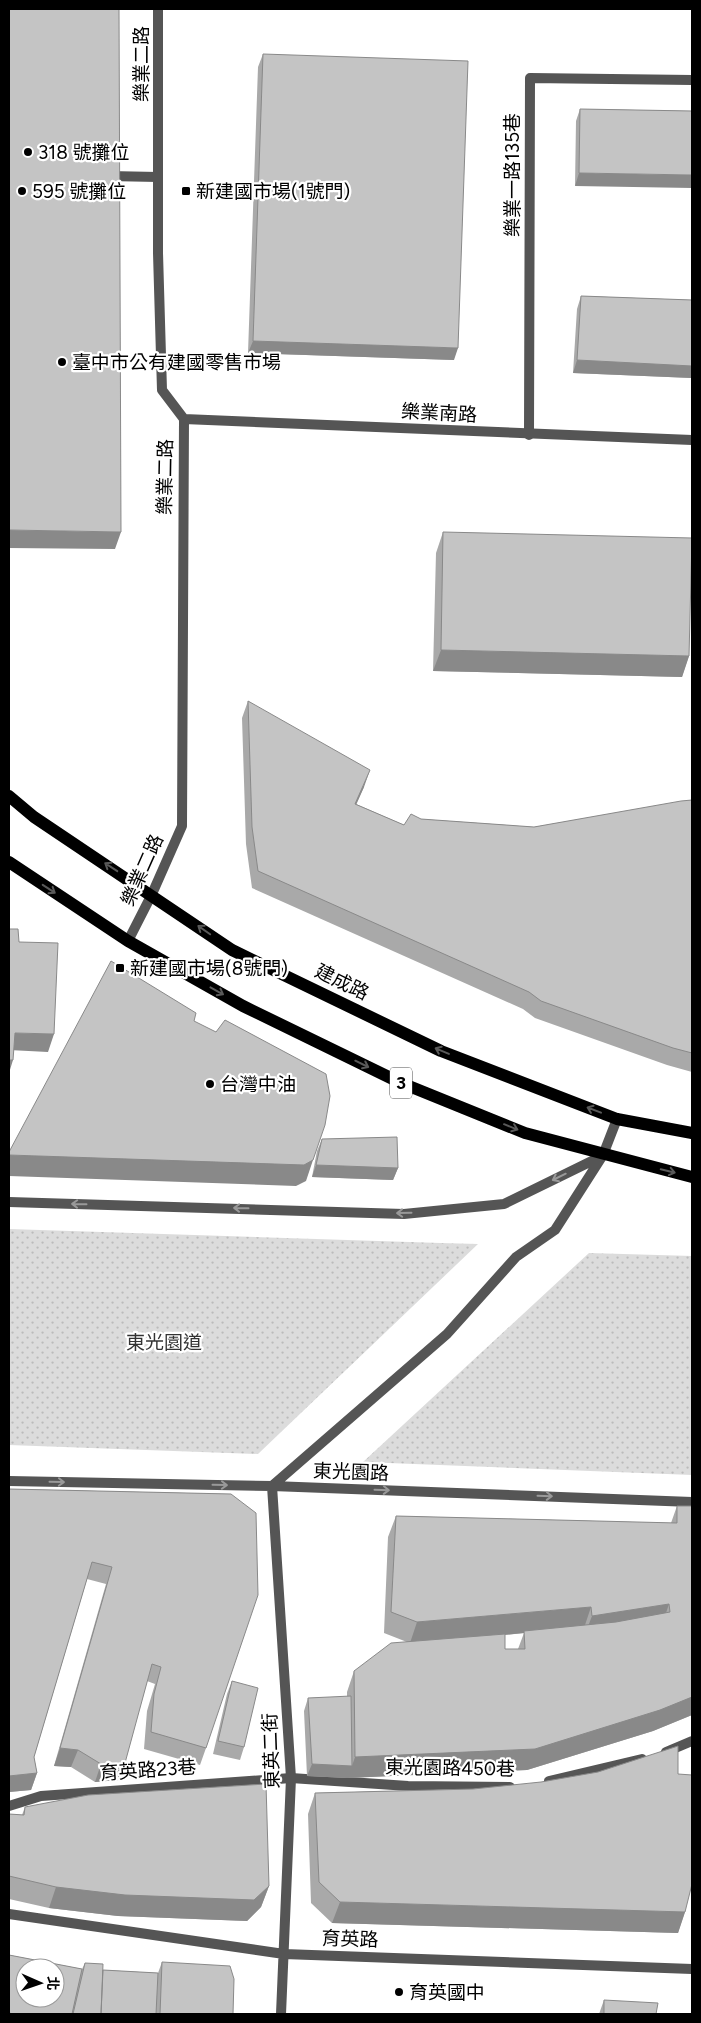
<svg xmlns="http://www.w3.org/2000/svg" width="701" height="2023" font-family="Figtree,'Noto Sans TC',sans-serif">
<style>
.park{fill:url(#park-dots)}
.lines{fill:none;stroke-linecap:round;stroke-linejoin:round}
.lane{stroke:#555;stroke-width:10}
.street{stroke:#555;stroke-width:10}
.primary{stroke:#000;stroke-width:12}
.wall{fill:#a9a9a9;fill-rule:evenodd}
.shaded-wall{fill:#898989}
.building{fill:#c4c4c4;stroke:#898989;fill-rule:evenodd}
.oneway{stroke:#595959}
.oneway2{stroke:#999}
.poi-dot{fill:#000;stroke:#fff;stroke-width:2}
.labels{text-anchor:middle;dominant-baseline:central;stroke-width:4.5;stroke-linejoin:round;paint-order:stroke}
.shield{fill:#fff;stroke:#4c4c4c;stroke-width:1}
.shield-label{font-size:18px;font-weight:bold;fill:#000}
.street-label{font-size:19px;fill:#000;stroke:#fff}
.poi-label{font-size:19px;fill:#000;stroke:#fff;text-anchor:start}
.park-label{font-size:19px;fill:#333;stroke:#fff}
</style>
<defs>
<pattern id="park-dots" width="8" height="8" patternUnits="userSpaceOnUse" patternTransform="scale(1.25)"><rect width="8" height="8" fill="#dcdcdc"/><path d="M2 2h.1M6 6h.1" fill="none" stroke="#bbb" stroke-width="1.8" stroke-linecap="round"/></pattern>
</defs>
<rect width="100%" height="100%" fill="#fff"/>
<path class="park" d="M9,1229L440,1243L478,1244L258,1454L9,1445Z
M589,1253L692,1256V1475L363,1462Z"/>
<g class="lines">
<path class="lane" d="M108,176L158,177
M529,435L530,78L692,80
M128,941L152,894
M666,1752L692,1741
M549,1781L642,1759
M9,1806L41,1796L291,1778L408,1786L510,1787"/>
<path class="street" d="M184,419L692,440
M152,894L182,826L184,419L162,390L158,253V9
M9,1202L404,1214L504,1204L602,1156
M9,1481L272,1486L692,1502
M9,1914L284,1954L692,1969
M281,2014L291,1778L272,1486L447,1334L516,1257L555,1230L603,1155L617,1119"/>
<path class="primary" d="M9,796L34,817L232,950L441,1051L617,1119L692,1133
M9,862L128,941L243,1006L399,1082L525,1133L692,1177"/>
</g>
<path class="wall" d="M263,54L454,360L248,353L258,67Z
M580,109L692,111L575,186L576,121Z
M581,296L692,300V378L573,373L577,309Z
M443,532L689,656L682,677L433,671L436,553Z
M248,701L364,787L356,804L404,825L421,819L534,827L692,800V1072L667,1065L535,1018L523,1009L252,888L246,844L242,718Z
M322,1139L398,1168L393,1180L312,1177L317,1151Z
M9,1489L231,1494L206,1748L200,1765L144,1749L147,1711L155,1684L147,1681L119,1780L95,1782L71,1767L54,1766L106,1584L87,1579L34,1757L37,1773L31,1790L9,1792Z
M677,1506H692V1715L653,1731L527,1770L347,1778L307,1776L304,1711L308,1698L347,1697V1692L354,1671L407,1642L384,1633L388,1537L396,1516L671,1523ZM524,1633L518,1649H505V1635Z
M232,1681L244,1747L240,1760L213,1754L227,1694Z
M678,1774L685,1912L678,1933L332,1923L311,1903L308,1814L315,1793L473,1789Z
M25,1807L269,1886L261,1907L247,1921L118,1916L49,1908L9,1899V1814L22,1815Z
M9,1955L82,1969L85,1963L103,1970L158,1973L162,1962L233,2014H9Z
M604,2000L656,2014H599Z"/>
<path class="shaded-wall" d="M579,173L692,175V188L575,186Z
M253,341L458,348L454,360L248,353Z
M577,360L692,366V378L573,373Z
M9,530L121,532L115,549L9,548Z
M441,650L689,656L682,677L433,671Z
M370,770L364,787L349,821L355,804Z
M15,1033L54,1034L48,1052L9,1050Z
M9,1060H13L9,1073Z
M9,1155L313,1160L306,1181L296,1186L9,1176Z
M316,1165L398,1168L393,1180L312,1177Z
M669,1604L662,1625L584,1637L592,1616Z
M591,1607L584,1628L524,1631V1633L410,1643L417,1622Z
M692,1697V1715L653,1731L527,1770L347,1778L307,1776L312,1764L352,1766L355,1757Z
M60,1748L78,1750L71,1767L54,1766Z
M125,1763L119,1780L95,1782L101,1764Z
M37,1773L31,1790L9,1792V1776Z
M269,1886L261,1907L247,1921L118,1916L49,1908L56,1887Z
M340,1902L685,1912L678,1933L332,1923Z"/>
<path class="building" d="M9,9H119L121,532L9,530Z
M263,54L468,61L458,348L253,341Z
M580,109L692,111V175L579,173Z
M581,296L692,300V366L577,360Z
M443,532L692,538L689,656L441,650Z
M248,701L370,770L355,804L404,825L411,814L421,819L534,827L681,801L692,800V1053L673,1048L541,1001L529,992L258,871L252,827Z
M9,929H18L19,942L58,943L54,1034L15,1033L13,1060H9Z
M111,961L196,1013L194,1021L216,1032L225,1020L326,1074L330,1096L325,1125L313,1160L304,1165L9,1155V1152Z
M397,1137L398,1168L316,1165L322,1139Z
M9,1489L231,1494L256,1513L258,1595L206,1748L151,1732L154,1694L161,1667L152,1664L125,1763L101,1764L78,1750L60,1748L112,1567L92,1562L34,1757L37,1773L9,1776Z
M677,1506H692V1697L660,1710L535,1749L355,1757L354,1671L391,1643L505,1634V1649H525L524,1631L616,1622L670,1612L669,1604L592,1616L591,1607L417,1622L391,1612L396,1516L677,1523Z
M232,1681L258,1688L244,1747L218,1741Z
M351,1696L352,1766L312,1764L308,1698Z
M678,1746V1774L692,1775V1884L685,1912L340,1902L319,1882L315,1793L473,1789L541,1782L598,1772Z
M266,1784L269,1886L254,1900L125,1895L56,1887L9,1876V1814L24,1815L25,1807L88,1795Z
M9,1955L82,1969L72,2014H14L9,2013ZM25,1968H55V1998H25Z
M162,1962L230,1966L234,1979L233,2014H160Z
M85,1963L103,1964L101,2014H73Z
M103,1970L158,1973L156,2014H101Z
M604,2000L658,2003L656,2014H604Z"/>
<defs><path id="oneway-shaft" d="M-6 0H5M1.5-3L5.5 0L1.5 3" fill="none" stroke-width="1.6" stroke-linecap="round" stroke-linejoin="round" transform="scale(1.25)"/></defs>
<g class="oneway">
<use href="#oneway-shaft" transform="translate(111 867) rotate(-147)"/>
<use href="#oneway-shaft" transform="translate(49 889) rotate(33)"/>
<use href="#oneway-shaft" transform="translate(204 930) rotate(-145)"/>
<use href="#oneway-shaft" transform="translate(217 991) rotate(29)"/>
<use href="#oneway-shaft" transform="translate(442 1051) rotate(-157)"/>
<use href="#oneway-shaft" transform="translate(362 1064) rotate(26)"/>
<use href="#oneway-shaft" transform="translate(594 1110) rotate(-159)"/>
<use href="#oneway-shaft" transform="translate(511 1127) rotate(22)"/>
<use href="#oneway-shaft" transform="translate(668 1171) rotate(14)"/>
</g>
<g class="oneway2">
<use href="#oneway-shaft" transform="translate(559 1177) rotate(154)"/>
<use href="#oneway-shaft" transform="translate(79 1204) rotate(-179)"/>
<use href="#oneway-shaft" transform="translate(241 1208) rotate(-179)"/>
<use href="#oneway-shaft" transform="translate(404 1213) rotate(179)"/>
<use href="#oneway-shaft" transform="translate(57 1482) rotate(1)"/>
<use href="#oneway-shaft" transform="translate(220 1485) rotate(1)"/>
<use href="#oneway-shaft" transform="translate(382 1490) rotate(2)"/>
<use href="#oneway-shaft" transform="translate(545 1496) rotate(2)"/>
</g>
<g class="poi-dot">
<circle cx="28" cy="152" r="5"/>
<circle cx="22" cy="191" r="5"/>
<rect x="181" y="186" width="10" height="10" rx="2.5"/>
<circle cx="62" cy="362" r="5"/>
<rect x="115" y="963" width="10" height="10" rx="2.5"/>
<circle cx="210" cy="1084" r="5"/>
<circle cx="399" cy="1992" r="5"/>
</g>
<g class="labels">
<rect class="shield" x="390" y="1067.5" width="22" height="31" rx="4"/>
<g class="shield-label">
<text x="401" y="1083">3</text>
</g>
<g class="street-label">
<text transform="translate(141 64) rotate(-90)">樂業二路</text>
<text transform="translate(512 175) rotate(-90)">樂業一路135巷</text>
<text transform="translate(439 413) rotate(3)">樂業南路</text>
<text transform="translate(165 477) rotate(-89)">樂業二路</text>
<text transform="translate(142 870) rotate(-66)">樂業二路</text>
<text transform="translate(342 982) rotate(26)">建成路</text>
<text transform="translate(351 1472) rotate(2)">東光園路</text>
<text transform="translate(271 1751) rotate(-92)">東英二街</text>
<text transform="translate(450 1768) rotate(1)">東光園路450巷</text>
<text transform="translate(148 1770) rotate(-4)">育英路23巷</text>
<text transform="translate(350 1939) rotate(2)">育英路</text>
</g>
<g class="poi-label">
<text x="38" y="152">318 號攤位</text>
<text x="32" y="191">595 號攤位</text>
<text x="196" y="191">新建國市場(1號門)</text>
<text x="72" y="362">臺中市公有建國零售市場</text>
<text x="130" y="968">新建國市場(8號門)</text>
<text x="220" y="1084">台灣中油</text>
<text x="409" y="1992">育英國中</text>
</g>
<g class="park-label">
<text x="164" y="1342">東光園道</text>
</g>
</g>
<rect width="701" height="2023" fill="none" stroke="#000000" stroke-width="20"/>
<g transform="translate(40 1983) rotate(92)"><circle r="24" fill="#ffffff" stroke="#999999"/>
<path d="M0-4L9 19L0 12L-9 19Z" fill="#000000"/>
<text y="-8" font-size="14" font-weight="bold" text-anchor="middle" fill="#000000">北</text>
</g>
</svg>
